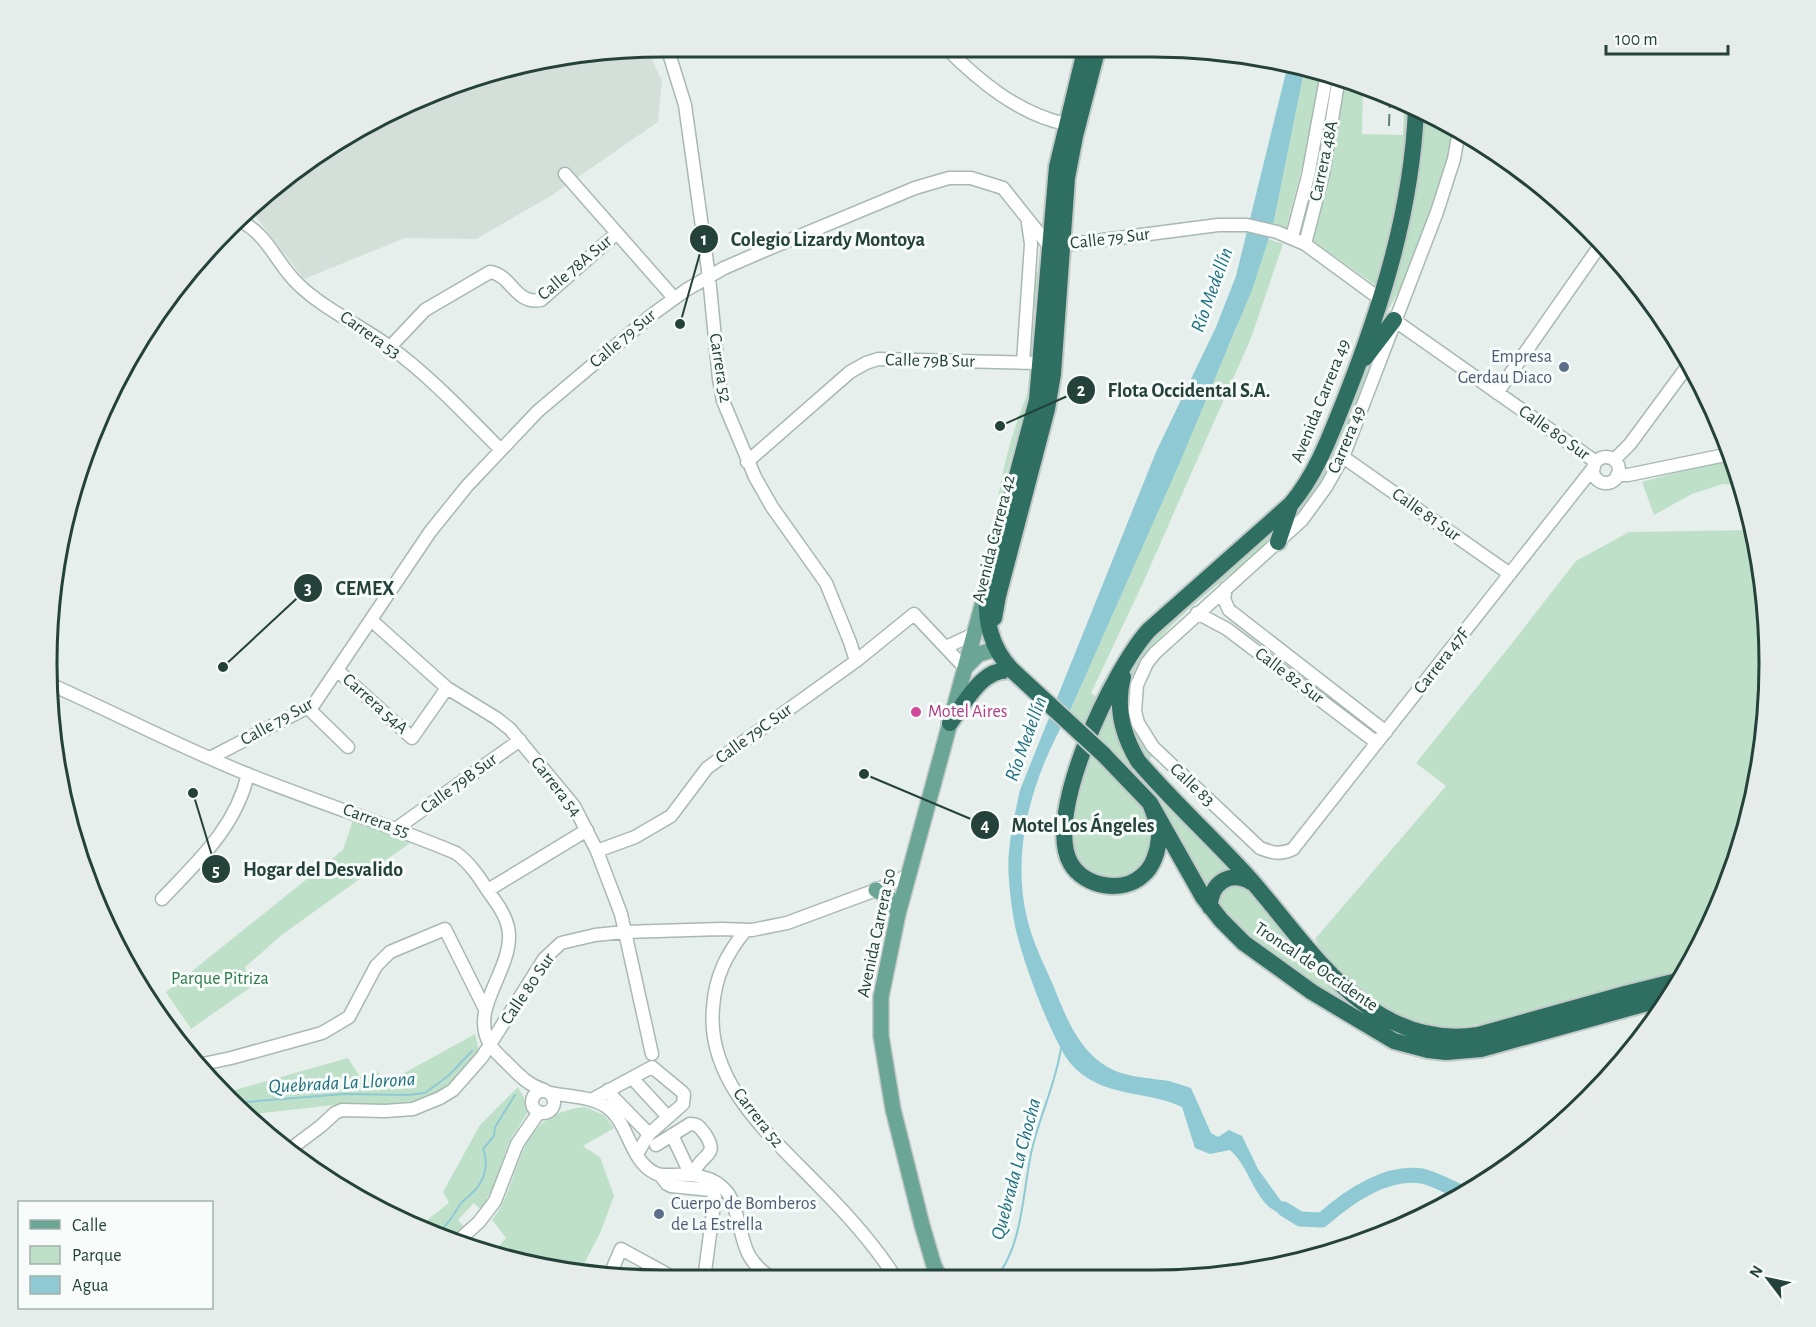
<svg xmlns="http://www.w3.org/2000/svg" width="1816" height="1327" font-family="'Alegreya Sans',sans-serif">
<style>
.built{fill:#d4dfda}
.green{fill:#bfe0c8}
.water{fill:#8ec9d4}
.lines{fill:none;stroke-linecap:round;stroke-linejoin:round}
.stream{stroke:#8ec9d4;stroke-width:2}
.river{stroke:#8ec9d4;stroke-width:15}
.minor-casing{stroke:#a8b8b2;stroke-width:15}
.major-casing{stroke:#c2cac8;stroke-width:18}
.highway-casing{stroke:#c2cac8;stroke-width:20}
.minor{stroke:#fff;stroke-width:12}
.major{stroke:#6aa596;stroke-width:15}
.highway{stroke:#2f6f62;stroke-width:16}
.rail{stroke:#5f7d75;stroke-width:2;stroke-dasharray:12 6;stroke-linecap:butt}
.highway-bridge-casing{stroke:#c2cac8;stroke-width:20;stroke-linecap:butt}
.highway-bridge{stroke:#2f6f62;stroke-width:16}
.service-dot{fill:#5c6f8a;stroke:#f7fbf9;stroke-width:2}
.hotel-dot{fill:#d1479c;stroke:#f7fbf9;stroke-width:2}
.labels{text-anchor:middle;dominant-baseline:central;stroke-width:6;stroke-linejoin:round;paint-order:stroke}
.street-label{font-size:18px;fill:#24423a;stroke:#f7fbf9}
.service-label{font-size:18px;fill:#4e5e75;stroke:#f7fbf9;text-anchor:end}
.hotel-label{font-size:18px;fill:#b23c85;stroke:#f7fbf9;text-anchor:start}
.park-label{font-size:18px;fill:#2d7a4b;stroke:#f7fbf9}
.water-label{font-size:20px;font-style:italic;fill:#1c6f80;stroke:#f7fbf9}
.rim{fill:none;stroke:#24423a;stroke-width:3}
.leader{fill:none;stroke:#24423a;stroke-width:2}
.callout-dot{fill:#24423a;stroke:#f7fbf9;stroke-width:2}
.mark-label{font-size:18px;text-anchor:middle;font-weight:bold;fill:#fff}
.callout-label{font-size:20px;text-anchor:middle;font-weight:bold;fill:#24423a;stroke:#f7fbf9;stroke-width:6;stroke-linejoin:round;paint-order:stroke}
</style>
<rect width="100%" height="100%" fill="#e6efeb"/>
<path class="built" d="M647,49L662,81L658,122L549,197L476,239L405,238L304,279L257,218L247,216L321,150L427,94L503,68Z"/>
<path class="green" d="M1305,67L1323,71L1310,136L1286,229L1273,225Z
M1345,79L1363,85L1362,134L1403,135L1404,102L1410,105L1399,205L1378,287L1312,240L1331,170Z
M1422,111L1454,129C1443,180 1426,235 1404,282C1396,297 1387,311 1379,326L1410,222L1418,176Z
M1268,239L1283,244L1251,338L1142,585L1091,693L1096,696C1110,665 1130,640 1152,614L1124,659L1088,730L1069,713L1234,334Z
M1041,265L1039,300L1031,318L1034,278Z
M1379,350L1343,450L1313,499L1289,523L1331,456L1365,373Z
M1032,383L996,511C1002,467 1014,424 1032,383Z
M1731,457L1742,485L1723,484L1692,494L1654,515L1642,482Z
M1275,527L1274,541C1231,576 1115,652 1130,715C1134,731 1142,743 1152,756L1149,760L1135,742L1129,730L1127,682L1136,657L1155,632Z
M1753,530L1768,623L1764,744L1737,862L1688,970L1481,1024C1470,1025 1459,1028 1448,1027C1395,1022 1339,988 1315,939L1446,786L1416,763L1509,647L1576,561L1629,532Z
M1116,692L1113,717L1118,739L1129,759L1234,872L1206,894L1145,809L1153,829L1149,862L1126,880H1101L1078,865L1070,848L1071,822L1083,774Z
M354,817L410,843L283,934L245,967L251,987L191,1029L166,992L343,850Z
M1240,884L1381,1024L1379,1027L1300,975L1232,922L1219,908L1217,900L1227,885Z
M475,1034L479,1051L462,1076L446,1088L414,1101L379,1105L342,1104L245,1115L224,1093L348,1058L360,1077L377,1071L386,1083Z
M518,1087L530,1109L509,1142L493,1187L481,1210L474,1203L458,1220L465,1228L453,1238L421,1225L449,1203L443,1192L480,1125Z
M585,1107L604,1115L614,1128L583,1146L600,1157L614,1196L601,1231L580,1272L503,1259L492,1254L506,1238L492,1220C526,1176 511,1115 585,1107Z"/>
<path class="water" d="M1288,64L1305,67L1273,225L1252,290L1180,462L1069,713C1034,773 1010,848 1027,918C1032,941 1044,964 1053,985C1065,1014 1075,1043 1100,1062C1121,1078 1144,1077 1169,1081C1176,1083 1184,1086 1191,1088L1211,1133L1218,1137L1229,1130L1242,1136L1258,1169L1281,1201L1304,1213L1298,1222C1289,1217 1276,1213 1268,1206C1252,1190 1247,1165 1230,1150L1210,1154L1195,1148L1182,1107C1151,1092 1116,1097 1086,1077C1078,1072 1069,1063 1064,1054C1046,1023 1023,962 1015,926C1012,911 1010,895 1009,880C1006,850 1014,819 1020,790L1156,452L1216,327L1236,276Z"/>
<g class="lines">
<path class="stream" d="M234,1103L344,1094L407,1095L425,1093L448,1076L472,1051
M438,1232C450,1222 451,1219 459,1206C463,1200 471,1195 476,1189C485,1179 489,1161 483,1149L494,1136L495,1127L515,1095
M996,1277C1023,1247 1023,1187 1032,1149C1040,1115 1056,1083 1061,1048"/>
<path class="river" d="M1284,1209L1300,1219L1322,1220C1348,1197 1386,1170 1422,1176C1435,1179 1449,1187 1461,1192"/>
<defs>
<path id="minor" d="M667,47L685,105L709,277L719,379L723,401L755,477L772,507L826,583L850,642L856,661
M945,47C978,80 1018,114 1066,124
M705,50L711,47
M1459,131L1454,159L1437,212L1343,457L1326,487L1302,520L1155,653L1147,663L1137,685L1135,711L1138,723L1153,747L1260,848C1272,853 1281,855 1293,849L1594,467
M565,174L674,298
M240,221C268,234 277,265 299,285C324,309 361,326 390,347C431,377 465,414 501,450
M1292,237L1308,176L1327,73
M1305,244L1323,174L1339,77
M1057,246L1218,225H1247L1277,232L1305,244L1380,299
M1394,320L1596,462
M390,347L425,310L490,272C512,275 515,305 541,300L617,233
M1023,363L1031,244L1028,223
M1497,393L1601,244
M1343,457L1510,574
M1593 470a13 13 0 1 1 26 0a13 13 0 1 1-26 0Z
M1614,460L1630,444L1689,364
M747,462L850,372L866,363L878,359L1041,363
M1617,475H1628L1730,454
M1226,588L1224,599L1229,610L1386,732
M1197,613L1227,629L1377,743
M371,620L447,688L496,718L510,729L574,806L597,851L621,914L652,1054
M946,647L974,634
M337,670L412,738L447,688
M52,685C117,714 180,747 247,774C316,802 387,824 456,853C470,863 479,877 488,891C496,902 505,914 508,927C517,967 466,1008 491,1046C495,1052 502,1058 507,1063C519,1075 528,1085 544,1090
M308,708L348,747
M210,758L314,704L430,532L467,486L538,411L653,314L686,290L724,268L761,252L915,188L949,178H971L1003,188L1050,247
M397,828L520,740
M597,851L635,837L671,816L707,768L856,661L914,614L965,668
M488,890L587,830
M162,899C198,861 236,827 248,774
M746,930C726,954 715,977 713,1008C706,1083 772,1137 819,1186C847,1214 874,1244 895,1277
M198,1065L231,1058L322,1033L349,1017L376,966L390,952L445,929L485,1009
M632,1078L668,1117
M608,1090L610,1094L649,1134
M532 1102a11 11 0 1 1 22 0a11 11 0 1 1-22 0Z
M551,1093C569,1097 593,1096 608,1108C629,1124 630,1161 655,1173C661,1176 667,1175 673,1175C693,1174 714,1176 727,1192C732,1198 734,1206 736,1213C745,1243 743,1260 772,1278
M591,1100L652,1067L681,1091L684,1094L683,1104L649,1134L637,1154
M672,1135L687,1167V1174
M656,1145L690,1124C699,1124 700,1128 705,1134C721,1158 699,1153 694,1174
M289,1150L321,1126L335,1113L342,1110L385,1111L413,1109L440,1098L453,1090L482,1057L544,959L561,943L595,935L624,932L721,929L752,930L787,923L876,890L909,875
M660,1175L667,1184L671,1186L711,1190L715,1197L704,1279
M458,1241L479,1222L495,1201L517,1144L539,1112
M609,1277L621,1249L676,1279"/>
<path id="major" d="M967,666L979,654L996,649
M876,890C888,895 894,901 898,914
M940,1277L934,1266L922,1225L893,1109L881,1036V997L898,914L984,598"/>
<path id="highway" d="M1365,358L1394,320
M1278,542L1290,506
M994,618L998,596L1047,409L1053,374L1067,178L1075,136L1098,47
M1013,671C990,648 985,620 987,589L1037,400L1057,167L1086,47
M1123,677C1115,707 1122,734 1138,761C1173,802 1214,839 1250,879C1312,950 1370,1051 1478,1035L1625,994L1681,980
M950,723C965,703 983,665 1013,671
M1103,754L1150,803L1203,897L1221,920L1244,943L1312,992L1394,1041L1428,1050L1446,1052L1481,1049L1669,997
M1150,803C1154,814 1160,826 1159,838C1158,851 1153,867 1143,875C1123,894 1085,887 1071,864C1042,816 1114,668 1149,630L1291,504C1317,473 1330,436 1345,399C1382,305 1412,209 1416,108
M1210,907C1210,883 1230,870 1251,882"/>
</defs>
<use href="#minor" class="minor-casing"/>
<use href="#major" class="major-casing"/>
<use href="#highway" class="highway-casing"/>
<use href="#minor" class="minor"/>
<use href="#major" class="major"/>
<use href="#highway" class="highway"/>
<path class="rail" d="M1389,126L1390,94"/>
<defs>
<path id="highway-bridge" d="M1013,671L1103,754"/>
</defs>
<use href="#highway-bridge" class="highway-bridge-casing"/>
<use href="#highway-bridge" class="highway-bridge"/>
</g>
<g class="service-dot">
<circle cx="1564" cy="367" r="6"/>
<circle cx="659" cy="1214" r="6"/>
</g>
<circle class="hotel-dot" cx="916" cy="712" r="6"/>
<g class="labels">
<g class="street-label">
<text transform="translate(1324 161) rotate(-78)">Carrera 48A</text>
<text transform="translate(1110 239) rotate(-7)">Calle 79 Sur</text>
<text transform="translate(575 268) rotate(-40)">Calle 78A Sur</text>
<text transform="translate(370 335) rotate(35)">Carrera 53</text>
<text transform="translate(623 339) rotate(-40)">Calle 79 Sur</text>
<text transform="translate(930 361) rotate(1)">Calle 79B Sur</text>
<text transform="translate(720 368) rotate(81)">Carrera 52</text>
<text transform="translate(1321 401) rotate(-68)">Avenida Carrera 49</text>
<text transform="translate(1554 433) rotate(35)">Calle 80 Sur</text>
<text transform="translate(1347 440) rotate(-67)">Carrera 49</text>
<text transform="translate(1426 515) rotate(35)">Calle 81 Sur</text>
<text transform="translate(994 539) rotate(-76)">Avenida Carrera 42</text>
<text transform="translate(1442 661) rotate(-52)">Carrera 47F</text>
<text transform="translate(1289 676) rotate(37)">Calle 82 Sur</text>
<text transform="translate(375 704) rotate(42)">Carrera 54A</text>
<text transform="translate(277 722) rotate(-29)">Calle 79 Sur</text>
<text transform="translate(754 734) rotate(-36)">Calle 79C Sur</text>
<text transform="translate(459 784) rotate(-36)">Calle 79B Sur</text>
<text transform="translate(1192 785) rotate(43)">Calle 83</text>
<text transform="translate(556 787) rotate(52)">Carrera 54</text>
<text transform="translate(376 821) rotate(20)">Carrera 55</text>
<text transform="translate(877 933) rotate(-78)">Avenida Carrera 50</text>
<text transform="translate(1316 967) rotate(34)">Troncal de Occidente</text>
<text transform="translate(528 989) rotate(-56)">Calle 80 Sur</text>
<text transform="translate(758 1118) rotate(52)">Carrera 52</text>
</g>
<g class="service-label">
<text x="1552" y="357">Empresa<tspan x="1552" dy="21">Gerdau Diaco</tspan></text>
<text x="671" y="1204" text-anchor="start">Cuerpo de Bomberos<tspan x="671" dy="21">de La Estrella</tspan></text>
</g>
<g class="hotel-label">
<text x="928" y="712">Motel Aires</text>
</g>
<g class="park-label">
<text x="220" y="979">Parque Pitriza</text>
</g>
<g class="water-label">
<text transform="translate(1212 290) rotate(-70)">Río Medellín</text>
<text transform="translate(1026 739) rotate(-70)">Río Medellín</text>
<text transform="translate(342 1083) rotate(-3)">Quebrada La Llorona</text>
<text transform="translate(1016 1169) rotate(-75)">Quebrada La Chocha</text>
</g>
</g>
<path d="M0 0H1816V1327H0ZM663 57H1153A606 606 0 0 1 1759 663V664A606 606 0 0 1 1153 1270H663A606 606 0 0 1 57 664V663A606 606 0 0 1 663 57Z" fill="#e6ecea" fill-rule="evenodd"/>
<path class="rim" d="M663 57H1153A606 606 0 0 1 1759 663V664A606 606 0 0 1 1153 1270H663A606 606 0 0 1 57 664V663A606 606 0 0 1 663 57Z"/>
<path class="leader" d="M680 324L704 239M1000 426L1081 390M223 667L308 588M864 774L985 825M193 793L216 869"/>
<g class="callout-dot">
<circle cx="680" cy="324" r="6"/>
<circle cx="1000" cy="426" r="6"/>
<circle cx="223" cy="667" r="6"/>
<circle cx="864" cy="774" r="6"/>
<circle cx="193" cy="793" r="6"/>
<circle cx="704" cy="239" r="15"/>
<circle cx="1081" cy="390" r="15"/>
<circle cx="308" cy="588" r="15"/>
<circle cx="985" cy="825" r="15"/>
<circle cx="216" cy="869" r="15"/>
</g>
<g class="mark-label">
<text x="704" y="245">1</text>
<text x="1081" y="396">2</text>
<text x="308" y="594">3</text>
<text x="985" y="831">4</text>
<text x="216" y="876">5</text>
</g>
<g class="callout-label">
<text x="828" y="246">Colegio Lizardy Montoya</text>
<text x="1189" y="397">Flota Occidental S.A.</text>
<text x="365" y="595">CEMEX</text>
<text x="1083" y="832">Motel Los Ángeles</text>
<text x="323" y="876">Hogar del Desvalido</text>
</g>
<rect x="18" y="1201" width="195" height="108" fill="#f7fbf9" stroke="#a3b1ad" stroke-width="1.5"/>
<rect x="30" y="1220" width="30" height="9" fill="#6aa596" stroke="#a3b1ad" stroke-width="1.5"/>
<text x="72" y="1231" font-size="18" fill="#24423a">Calle</text>
<rect x="30" y="1246" width="30" height="18" fill="#bfe0c8" stroke="#a3b1ad" stroke-width="1.5"/>
<text x="72" y="1261" font-size="18" fill="#24423a">Parque</text>
<rect x="30" y="1276" width="30" height="18" fill="#8ec9d4" stroke="#a3b1ad" stroke-width="1.5"/>
<text x="72" y="1291" font-size="18" fill="#24423a">Agua</text>
<g transform="translate(1768 1279) rotate(302)" stroke="#f7fbf9" stroke-width="4.5" paint-order="stroke">
<path d="M0-4.5L10 22L0 15L-10 22Z" fill="#24423a"/>
<text y="-9" font-size="16" font-weight="bold" text-anchor="middle" fill="#24423a">N</text>
</g>
<path d="M1606 45v9h122v-9" fill="none" stroke="#24423a" stroke-width="3"/>
<text x="1615" y="45" font-size="18" fill="#24423a" stroke="#f7fbf9" stroke-width="4.5" paint-order="stroke">100 m</text>
</svg>
